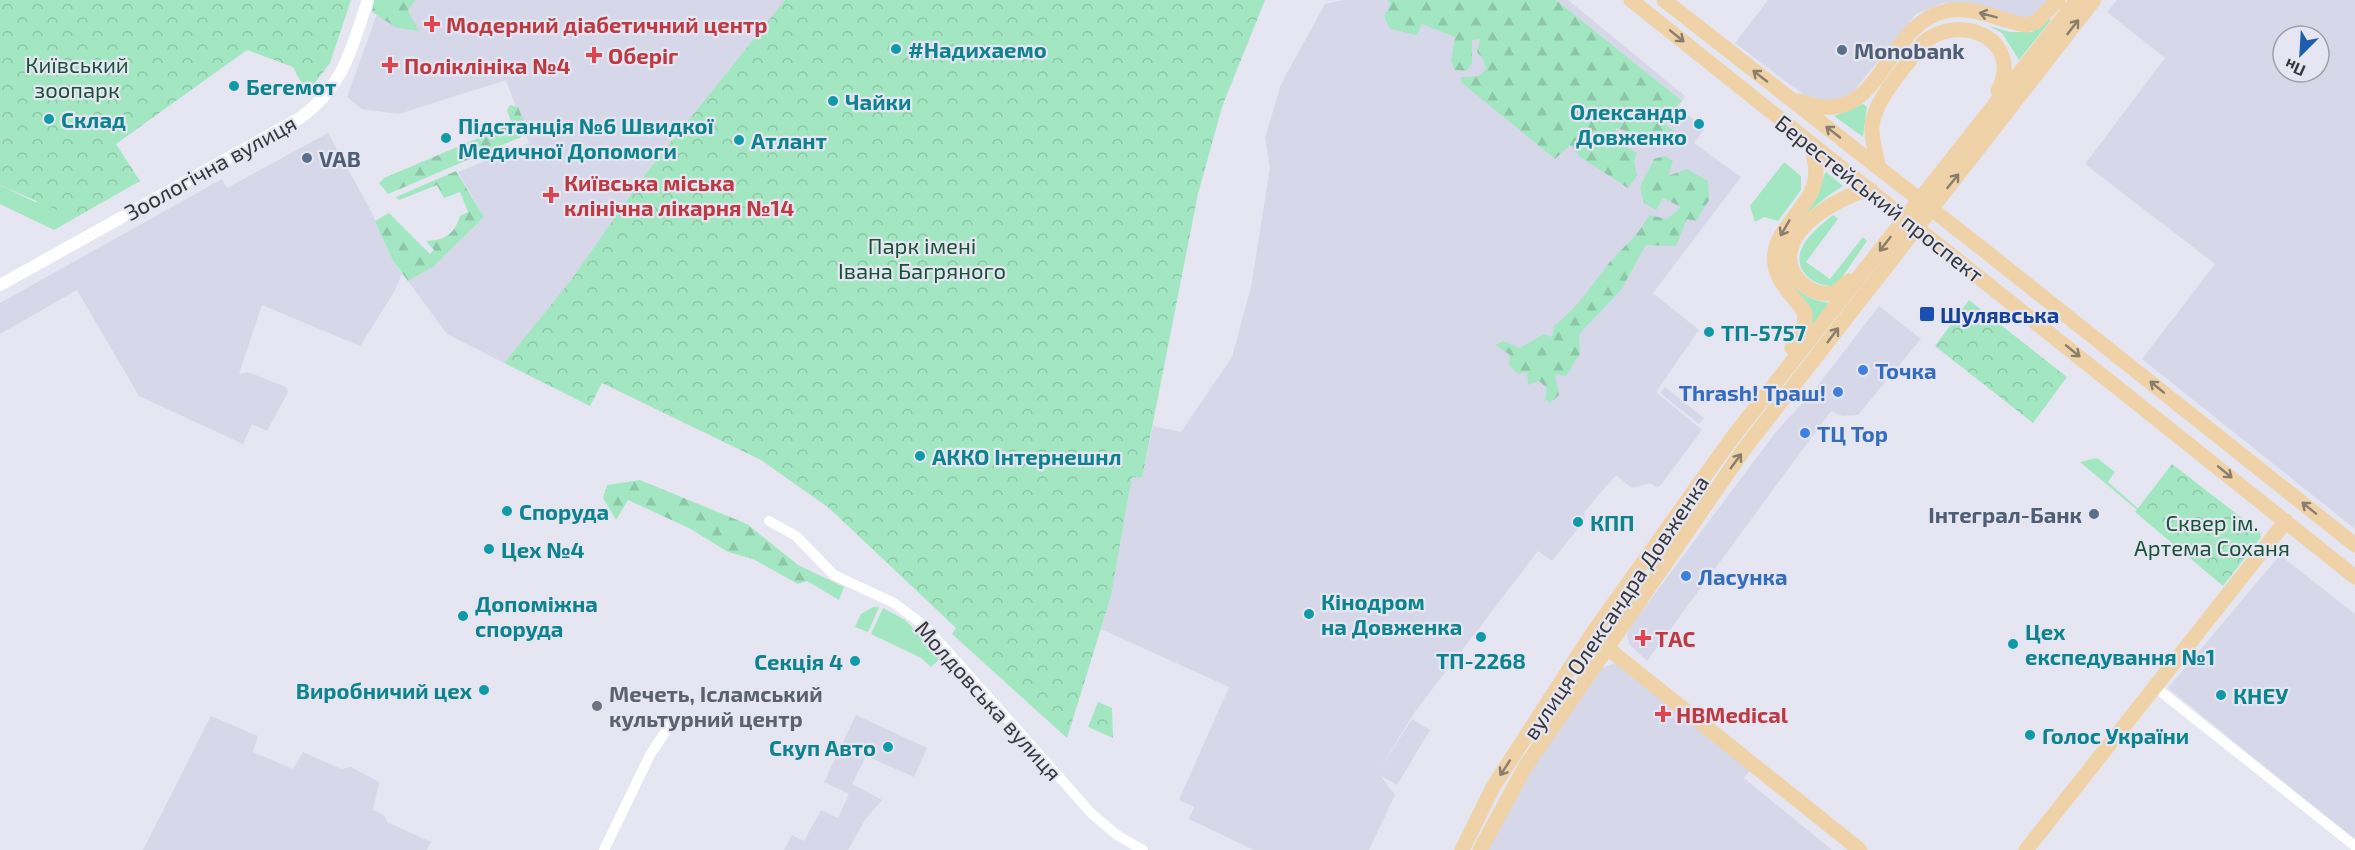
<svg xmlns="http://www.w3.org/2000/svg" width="2355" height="850" font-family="'Exo 2',sans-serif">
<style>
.built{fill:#d6d8ea;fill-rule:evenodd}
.green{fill:#a3e7c2}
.forest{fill:url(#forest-firs)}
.park{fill:url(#park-crowns)}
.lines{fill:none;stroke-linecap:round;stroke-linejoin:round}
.minor{stroke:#fff;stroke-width:10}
.tertiary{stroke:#fff;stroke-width:12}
.primary{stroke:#efd2a7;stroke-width:15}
.oneway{stroke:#897d6c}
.health-dot{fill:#e0444e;stroke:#e5e6f1;stroke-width:2}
.culture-dot{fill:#0f9aa8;stroke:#e5e6f1;stroke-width:2}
.service-dot{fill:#5c6f8a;stroke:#e5e6f1;stroke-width:2}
.transit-dot{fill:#1a4fb4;stroke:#e5e6f1;stroke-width:2}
.shop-dot{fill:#3f7fe0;stroke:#e5e6f1;stroke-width:2}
.worship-dot{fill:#6b7280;stroke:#e5e6f1;stroke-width:2}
.labels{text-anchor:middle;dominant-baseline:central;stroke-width:4.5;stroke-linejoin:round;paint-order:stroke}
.health-label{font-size:22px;font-weight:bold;fill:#be3a42;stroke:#e5e6f1;text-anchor:start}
.culture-label{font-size:22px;font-weight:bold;fill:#0d838f;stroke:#e5e6f1;text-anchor:start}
.service-label{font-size:22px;font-weight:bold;fill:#4e5e75;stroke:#e5e6f1;text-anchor:start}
.park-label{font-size:22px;fill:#185338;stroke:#e5e6f1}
.street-label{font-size:22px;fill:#36373b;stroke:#e5e6f1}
.transit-label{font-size:22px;font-weight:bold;fill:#164399;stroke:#e5e6f1;text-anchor:start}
.shop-label{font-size:22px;font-weight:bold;fill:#366cbe;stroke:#e5e6f1;text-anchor:start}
.worship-label{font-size:22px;font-weight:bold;fill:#5b616d;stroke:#e5e6f1;text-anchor:start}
</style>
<defs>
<pattern id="forest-firs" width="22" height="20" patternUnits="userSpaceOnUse" patternTransform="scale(1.5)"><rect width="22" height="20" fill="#a3e7c2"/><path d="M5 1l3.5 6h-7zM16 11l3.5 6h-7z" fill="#8dc7a8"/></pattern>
<pattern id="park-crowns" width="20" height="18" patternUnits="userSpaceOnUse" patternTransform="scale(1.5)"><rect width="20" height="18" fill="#a3e7c2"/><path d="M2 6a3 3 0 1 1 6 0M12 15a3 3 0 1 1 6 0" fill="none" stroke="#8dc7a8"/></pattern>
</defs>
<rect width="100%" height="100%" fill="#e5e6f1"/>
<path class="built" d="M382,0H785L646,173L571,280L504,363L447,334L408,281L433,267L484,217L458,172L529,143L506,80L399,114L362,109L347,97Z
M1344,0H1568L1685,96L1678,107L1705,128L1694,143L1741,177L1653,293L1699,330L1656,392L1702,430L1660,486L1656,487L1650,483L1632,488L1616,475L1584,512L1585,520L1552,561L1538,551L1414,713L1378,772L1412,719L1430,730L1397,785L1380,775L1395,795L1369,850H1254L1189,819L1194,807L1179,800L1229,687L1101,629L1111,596L1132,477L1142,478L1153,426L1181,432L1232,357L1251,287L1270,168L1265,138L1281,84L1325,4Z
M1768,0H2051L2037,17L2011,18L1974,4L1959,3H1943L1916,14L1853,92L1844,98L1827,101L1807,96L1792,86L1735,43Z
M2117,0H2355V529L2142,359L2215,264L2085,164L2165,58L2107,12ZM2283,36H2319V72H2283Z
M328,133L371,211L393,261L402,274L394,292L360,346L262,305L239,374L248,372L286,387L288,392L267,431L252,424L243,444L139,396L77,290L0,334V303L222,179L227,188Z
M1879,306L1921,339L1858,415L1842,416L1831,411L1647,661L1630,645L1627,636L1630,627L1775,433L1815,389Z
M1665,387L1704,418L1699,424L1660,393Z
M2280,555L2355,614V840L2168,688Z
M1615,663L1751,769L1744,778L1832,850H1486L1511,796L1601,668Z
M856,715L927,748L914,777L866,756L852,784L882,800L865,820L848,850H784L792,835L804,841L821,810L838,818L849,794L824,782Z
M211,716L258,736L253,752L293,769L303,752L341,769L351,767L379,782L373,810L384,815L387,822L431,842L427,850H143Z"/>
<path class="green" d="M2048,19L2051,20L2019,60L2002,33L1989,26L2010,32H2032Z
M1863,104L1867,107L1863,137L1834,116Z
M1784,162L1801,176V190L1778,221L1764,217L1755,222L1750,206Z
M1826,172L1843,186C1813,204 1759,249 1794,286C1804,297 1816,301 1831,303L1832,307L1813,331C1812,303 1803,305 1789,284C1765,249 1801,226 1816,198C1821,190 1821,180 1826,172Z
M0,185L35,202L40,201L75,218L54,230L0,204Z
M1833,215L1838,219L1806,262L1830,279L1863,237L1867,241L1836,286C1825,286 1814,284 1806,275C1786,252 1816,229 1833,215Z
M2097,458L2115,472L2108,482L2192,556L2080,462Z
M873,607H879L868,632L855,627L861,614Z
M883,608L905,620L942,657L931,667L921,658L871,634Z"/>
<path class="forest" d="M374,0H415L408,11L419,31L397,28L372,12Z
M1387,0H1556L1682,101L1663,122L1678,135L1679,141L1674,146L1655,132L1642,145L1626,143L1625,131L1616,128V141L1637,153L1634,162L1637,176L1628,188L1580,157L1570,145L1555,159L1462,83L1461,77L1479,76L1486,69L1483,59L1477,52L1480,39L1472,40V63L1466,71L1455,70L1451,61L1455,37L1422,24L1417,35L1390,29L1384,16L1391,4Z
M510,105L518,107L527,129L521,137L388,194L379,183L384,178L509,125L513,127L507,110Z
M1665,156L1673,161L1668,176L1687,169L1708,181L1709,200L1696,221L1687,219L1676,246L1646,245L1621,290L1579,334L1580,354L1566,376L1555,374L1559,395L1550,403L1545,399L1547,388L1539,381L1528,385L1527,372L1518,374L1509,365L1510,355L1495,345L1503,341L1519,348L1544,334L1552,337L1554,326C1578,307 1591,286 1610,262C1624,246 1639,235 1649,215L1667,219L1681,207L1663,198L1656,210L1644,203L1640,187L1654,159Z
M456,171L484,217L433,267L408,281L393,261L375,221L389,213L430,254L434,250L426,241C445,240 454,235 460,216L468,212L460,192L444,198L437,185L399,200L396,197Z
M640,480L747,524L798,565L844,587L839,600L807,581L798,584L753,559L728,552L689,528L628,500L616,520L603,498L607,485Z"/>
<path class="park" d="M0,0H351L330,63L307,93L293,67L247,50L116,144L140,181L75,218L0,185Z
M785,0H1265L1222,107L1198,194L1142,478L1132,477L1111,596L1067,738L952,634L956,628L829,508L761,460L602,383L590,406L504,363L571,280L646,173Z
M1969,300L2067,377L2033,423L1935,346Z
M2172,464L2260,532L2261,537L2223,586L2135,512Z
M1098,702L1112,708L1113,738L1088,727Z"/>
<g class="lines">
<path class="minor" d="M769,521L796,536L834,575L894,603L926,627L1092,814L1117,835L1143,850
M2155,687L2355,846
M604,850L650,755L671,723"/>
<path class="tertiary" d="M0,285L300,118C345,85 351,49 368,0"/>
<path class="primary" d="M1631,0L2355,577
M1664,0L1994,258L2355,545
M1800,101C1882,135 1882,24 1946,11C1973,5 2000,21 2026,25L2036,22L2058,0
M1879,168C1876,155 1871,139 1872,126C1874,99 1908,64 1924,42C1962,12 2024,40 1998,91
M1849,281L1835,293C1810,298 1784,275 1791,248C1798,221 1845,193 1871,190
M1792,348L1804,330L1805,313C1797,300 1784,290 1778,275C1761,235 1809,214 1815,180C1818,168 1813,155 1811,143
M1606,647L1860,850
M1462,850L1493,787L1594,631L1732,438L2077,0
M1480,850L1525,767L1745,448L2094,0
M2026,850L2286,521"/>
</g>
<defs><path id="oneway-shaft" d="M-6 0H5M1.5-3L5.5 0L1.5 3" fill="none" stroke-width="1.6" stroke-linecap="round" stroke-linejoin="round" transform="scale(1.5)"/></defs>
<g class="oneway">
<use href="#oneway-shaft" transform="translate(1988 15) rotate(-165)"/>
<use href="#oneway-shaft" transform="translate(2073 27) rotate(-52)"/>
<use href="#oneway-shaft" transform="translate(1677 36) rotate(39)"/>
<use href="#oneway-shaft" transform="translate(1760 76) rotate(-142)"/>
<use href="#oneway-shaft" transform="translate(1833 132) rotate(-142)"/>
<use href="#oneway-shaft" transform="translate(1953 181) rotate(-51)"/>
<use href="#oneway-shaft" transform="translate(1785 228) rotate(120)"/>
<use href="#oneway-shaft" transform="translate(1885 244) rotate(128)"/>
<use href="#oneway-shaft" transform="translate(1833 335) rotate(-53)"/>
<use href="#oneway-shaft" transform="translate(2073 351) rotate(39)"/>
<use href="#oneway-shaft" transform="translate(2157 387) rotate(-141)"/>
<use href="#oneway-shaft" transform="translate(1736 461) rotate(-54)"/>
<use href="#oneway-shaft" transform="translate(2225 472) rotate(39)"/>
<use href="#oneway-shaft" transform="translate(2309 508) rotate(-141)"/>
<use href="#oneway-shaft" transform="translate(1505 768) rotate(123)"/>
</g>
<g class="health-dot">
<path d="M429 15h6v6h6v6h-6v6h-6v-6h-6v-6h6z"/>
<path d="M591 46h6v6h6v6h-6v6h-6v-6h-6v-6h6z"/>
<path d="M387 56h6v6h6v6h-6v6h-6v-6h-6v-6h6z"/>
<path d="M548 186h6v6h6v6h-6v6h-6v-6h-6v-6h6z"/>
<path d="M1640 629h6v6h6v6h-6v6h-6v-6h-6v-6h6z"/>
<path d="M1660 705h6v6h6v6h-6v6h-6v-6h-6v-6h6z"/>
</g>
<g class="culture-dot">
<circle cx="896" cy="49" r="6"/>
<circle cx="234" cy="86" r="6"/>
<circle cx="833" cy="101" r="6"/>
<circle cx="49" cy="119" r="6"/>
<circle cx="1699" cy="124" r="6"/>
<circle cx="446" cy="138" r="6"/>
<circle cx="739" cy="140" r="6"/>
<circle cx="1709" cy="332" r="6"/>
<circle cx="920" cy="456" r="6"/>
<circle cx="507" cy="511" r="6"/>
<circle cx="1578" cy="522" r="6"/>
<circle cx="489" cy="549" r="6"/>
<circle cx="1309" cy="614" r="6"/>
<circle cx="463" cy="616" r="6"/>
<circle cx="1481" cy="637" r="6"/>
<circle cx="2013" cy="644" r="6"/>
<circle cx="855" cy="661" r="6"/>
<circle cx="484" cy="690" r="6"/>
<circle cx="2221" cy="695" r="6"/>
<circle cx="2030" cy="735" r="6"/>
<circle cx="888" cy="747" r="6"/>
</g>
<g class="service-dot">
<circle cx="1842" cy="50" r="6"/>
<circle cx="307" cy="158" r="6"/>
<circle cx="2094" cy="514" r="6"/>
</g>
<rect class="transit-dot" x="1919" y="306" width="16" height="16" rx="3"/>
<g class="shop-dot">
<circle cx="1863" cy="370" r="6"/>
<circle cx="1838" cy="392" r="6"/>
<circle cx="1805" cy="433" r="6"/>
<circle cx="1686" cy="576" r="6"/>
</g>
<circle class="worship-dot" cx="597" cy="706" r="6"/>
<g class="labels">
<g class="health-label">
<text x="446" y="24">Модерний діабетичний центр</text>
<text x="608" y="55">Оберіг</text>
<text x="404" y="65">Поліклініка №4</text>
<text x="564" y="182">Київська міська<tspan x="564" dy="25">клінічна лікарня №14</tspan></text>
<text x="1655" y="638">ТАС</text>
<text x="1676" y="714">HBMedical</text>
</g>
<g class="culture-label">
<text x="908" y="49">#Надихаемо</text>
<text x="246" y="86">Бегемот</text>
<text x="845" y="101">Чайки</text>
<text x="1687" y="111" text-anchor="end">Олександр<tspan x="1687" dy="25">Довженко</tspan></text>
<text x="61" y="119">Склад</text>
<text x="458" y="125">Підстанція №6 Швидкої<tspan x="458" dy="25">Медичної Допомоги</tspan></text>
<text x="751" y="140">Атлант</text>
<text x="1721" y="332">ТП-5757</text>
<text x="932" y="456">АККО Інтернешнл</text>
<text x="519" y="511">Споруда</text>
<text x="1590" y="522">КПП</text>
<text x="501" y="549">Цех №4</text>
<text x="1321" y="601">Кінодром<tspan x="1321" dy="25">на Довженка</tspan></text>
<text x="475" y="603">Допоміжна<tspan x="475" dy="25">споруда</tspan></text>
<text x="2025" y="631">Цех<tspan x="2025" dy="25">експедування №1</tspan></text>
<text x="1481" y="660" text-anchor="middle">ТП-2268</text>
<text x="843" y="661" text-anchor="end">Секція 4</text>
<text x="472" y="690" text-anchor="end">Виробничий цех</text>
<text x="2233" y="695">КНЕУ</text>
<text x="2042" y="735">Голос України</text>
<text x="876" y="747" text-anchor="end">Скуп Авто</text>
</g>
<g class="service-label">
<text x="1854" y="50">Monobank</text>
<text x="319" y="158">VAB</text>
<text x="2082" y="514" text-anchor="end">Інтеграл-Банк</text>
</g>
<g class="park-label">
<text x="77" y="64">Київський<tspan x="77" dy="25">зоопарк</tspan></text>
<text x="922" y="245">Парк імені<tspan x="922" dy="25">Івана Багряного</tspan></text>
<text x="2212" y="522">Сквер ім.<tspan x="2212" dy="25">Артема Соханя</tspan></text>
</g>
<g class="street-label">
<text transform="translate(210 167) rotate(-29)">Зоологічна вулиця</text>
<text transform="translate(1880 198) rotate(38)">Берестейський проспект</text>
<text transform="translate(1615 607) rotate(-56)">вулиця Олександра Довженка</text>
<text transform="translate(989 700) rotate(48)">Молдовська вулиця</text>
</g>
<g class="transit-label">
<text x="1940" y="314">Шулявська</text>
</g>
<g class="shop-label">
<text x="1875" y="370">Точка</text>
<text x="1826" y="392" text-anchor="end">Thrash! Траш!</text>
<text x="1817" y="433">ТЦ Тор</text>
<text x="1698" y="576">Ласунка</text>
</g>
<g class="worship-label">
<text x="609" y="693">Мечеть, Ісламський<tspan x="609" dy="25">культурний центр</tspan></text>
</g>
</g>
<g transform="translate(2301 54) rotate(204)"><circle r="28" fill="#e5e6f1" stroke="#9fa0a8" stroke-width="1.5"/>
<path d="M0-4.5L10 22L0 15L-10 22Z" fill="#1d5eaf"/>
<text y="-9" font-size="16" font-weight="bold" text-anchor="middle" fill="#36373b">Пн</text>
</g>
</svg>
